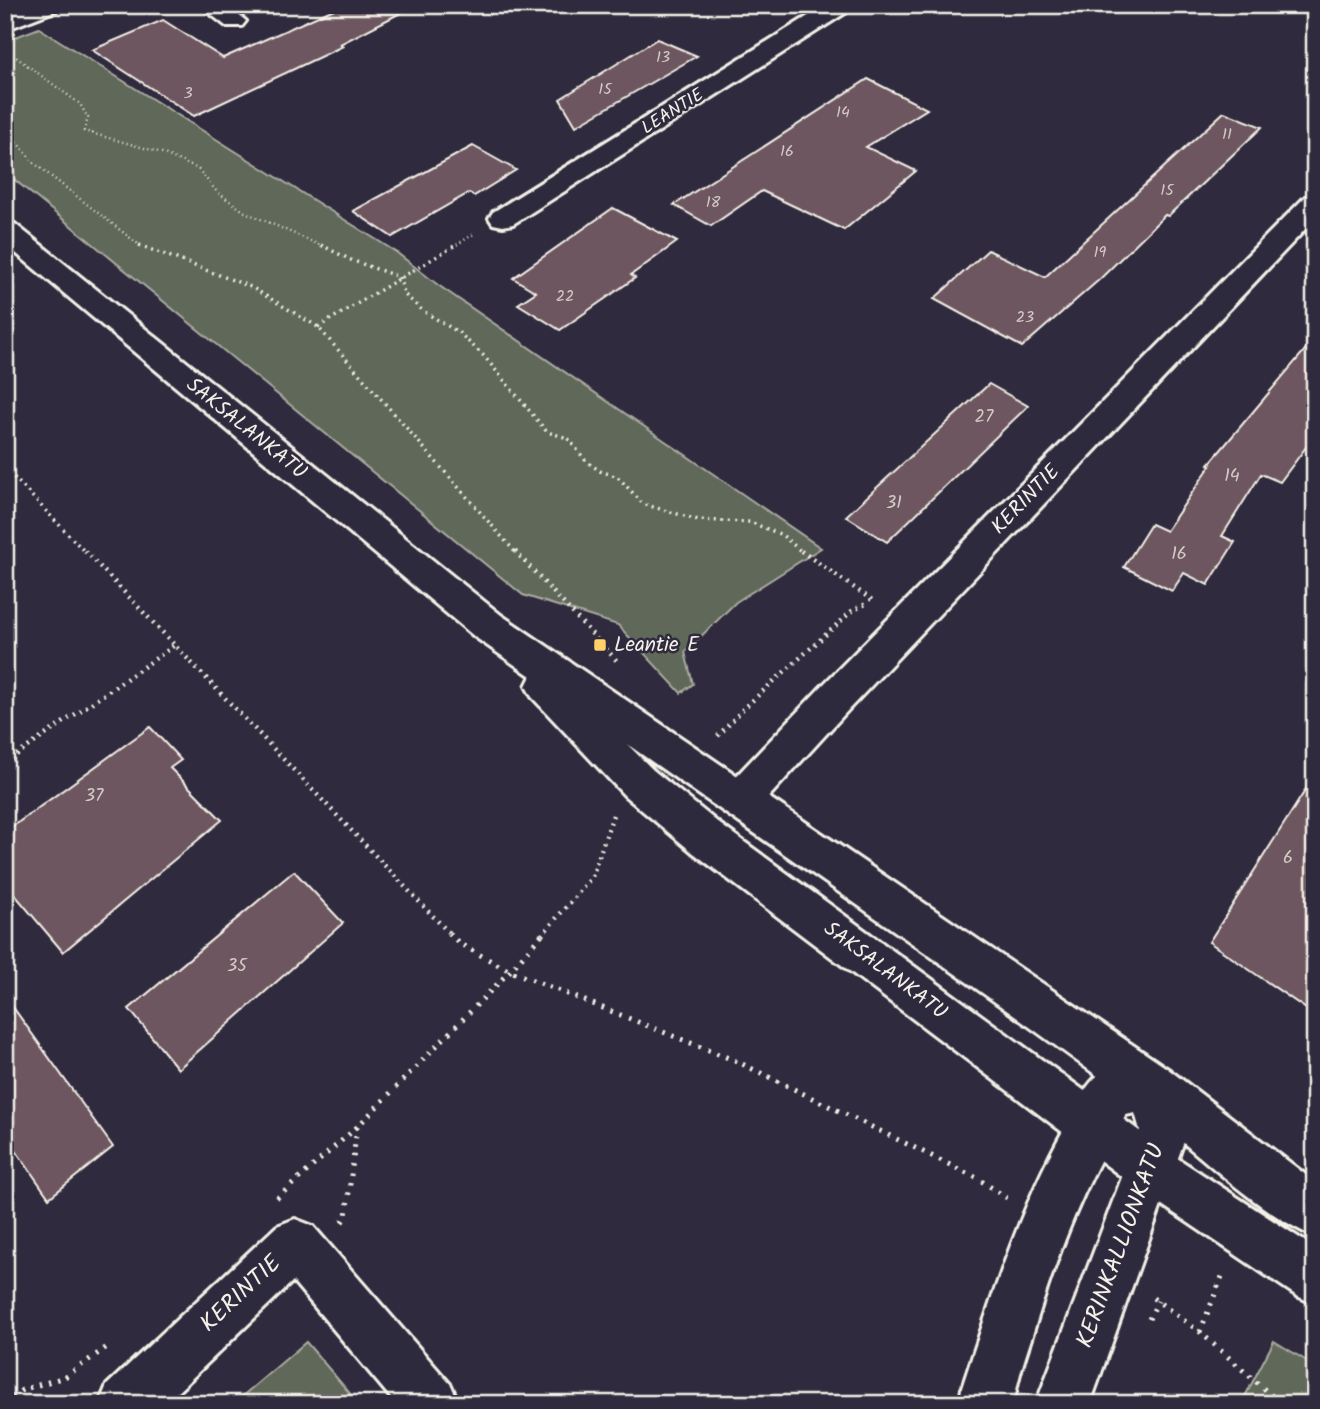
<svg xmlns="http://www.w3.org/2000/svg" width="1320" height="1409" font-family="Kalam,sans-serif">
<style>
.green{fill:#60675a;stroke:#aaaca1;stroke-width:2}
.building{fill:#6d565e;stroke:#f4f1e8;stroke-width:2}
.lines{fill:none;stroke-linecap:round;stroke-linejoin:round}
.minor-casing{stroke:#f4f1e8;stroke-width:6}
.secondary-casing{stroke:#f4f1e8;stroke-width:6}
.path-far3{stroke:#f4f1e8;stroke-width:2.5;stroke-dasharray:1 3.5;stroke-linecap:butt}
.path-far2{stroke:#f4f1e8;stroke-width:3.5;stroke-dasharray:2 4.5;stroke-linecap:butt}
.path-far1{stroke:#f4f1e8;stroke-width:4.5;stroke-dasharray:2 5;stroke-linecap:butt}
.path{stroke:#f4f1e8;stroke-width:5;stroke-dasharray:2.5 7;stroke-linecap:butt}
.minor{fill:#2f2a3d;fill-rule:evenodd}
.secondary{fill:#2f2a3d;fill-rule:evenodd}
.poi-dot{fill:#ffd166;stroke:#2f2a3d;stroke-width:2.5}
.labels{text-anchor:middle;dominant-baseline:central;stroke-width:5;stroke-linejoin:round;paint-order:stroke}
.far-number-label{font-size:16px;fill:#d2cac6}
.far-street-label{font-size:18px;fill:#f4f1e8;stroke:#2f2a3d}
.number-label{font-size:18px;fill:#d2cac6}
.street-label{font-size:21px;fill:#f4f1e8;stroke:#2f2a3d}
.poi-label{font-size:21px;fill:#f4f1e8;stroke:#2f2a3d;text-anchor:start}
.near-street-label{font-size:24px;fill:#f4f1e8;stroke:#2f2a3d}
</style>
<rect width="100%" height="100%" fill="#2f2a3d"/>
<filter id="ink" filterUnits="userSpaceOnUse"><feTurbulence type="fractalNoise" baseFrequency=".0143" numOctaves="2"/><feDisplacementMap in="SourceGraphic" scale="14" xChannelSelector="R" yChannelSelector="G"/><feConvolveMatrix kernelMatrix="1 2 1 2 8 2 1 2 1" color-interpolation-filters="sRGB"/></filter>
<g filter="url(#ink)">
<path class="green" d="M39,28L396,252L438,285L821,548L736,602L685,652L693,684L681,693L618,625L523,595L5,172V41Z
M1274,1341L1315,1366V1404H1241Z
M306,1342L359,1404H233Z"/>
<path class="building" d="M343,5H416L340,44L343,46L194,116L92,50L163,20L223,58Z
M657,39L697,56L576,126L560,99Z
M868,79L927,109L866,147L916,171L844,230L762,191L711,226L674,205Z
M1224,112L1262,127L1168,216L1165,215L1100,279L1022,347L934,299L988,250L1045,277Z
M473,146L516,170L474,196L469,193L392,237L353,211Z
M613,208L677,242L631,275L635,278L560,330L518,304L536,292L513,278Z
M1315,338V435L1280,482L1261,474L1222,536L1235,542L1208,585L1184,573L1172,591L1124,567L1151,524L1166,531L1211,465L1209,464Z
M989,384L1028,406L887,542L846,516Z
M150,727L181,760L170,768L222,820L63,952L5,883V832Z
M1315,775V1015L1209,942Z
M294,871L343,923L178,1069L129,1009Z
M5,996L113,1147L49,1198L5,1135Z"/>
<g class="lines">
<defs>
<path id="minor" d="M28,5H60L57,10L5,30V15Z
M199,5H226L246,21L242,26H226Z
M826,5H853L850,10L513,224L503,226L493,224L489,218L493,212Z
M1315,195V219L849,709L754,813L740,818L726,813L720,800L726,787L821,687L1305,197Z
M1151,1062L1168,1069L1188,1130L1090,1404H1036L1140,1130L1135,1113L1126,1115C1085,1181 1058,1252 1035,1326C1027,1352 1017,1377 1014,1404H960L962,1388C991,1300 1019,1210 1064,1129C1072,1113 1082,1091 1095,1078C1107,1067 1135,1066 1151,1062Z
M295,1219L313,1226L451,1385L459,1404H396L293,1281L165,1404H99L107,1385L277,1226Z"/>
<path id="secondary" d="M5,222L15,224L501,615L1168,1069L1315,1182V1237C1253,1211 1188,1142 1133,1102C967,979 796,863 627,744L653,770L721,825L1168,1152L1315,1248V1304L1297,1296L1134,1186L691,851L625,796L532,697L526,686L531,676L475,637L5,244Z"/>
</defs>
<use href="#minor" class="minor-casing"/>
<use href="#secondary" class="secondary-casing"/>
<path class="path-far3" d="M9,52L80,104L88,118L84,131L162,153L198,169L217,192L245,212L324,247
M5,128L34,163L142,247
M453,247L474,234"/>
<path class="path-far2" d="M139,245L251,287L318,327L516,553
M321,245L351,260L399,277L405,295L423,311L458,332L484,356L547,432L568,438L586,461L600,471L618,477L643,504L698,520L750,522L782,535L803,553
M318,327L456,245
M5,468L86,553"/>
<path class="path-far1" d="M85,551L451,935
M515,551L618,662
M801,551L872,600
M718,736L743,709L852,611L868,603
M5,763L175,645
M542,935L592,877L613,815"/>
<path class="path" d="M449,933L460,944L510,971L736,1061L977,1178L1007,1198
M277,1198L357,1127
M342,1222L346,1216L357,1127L510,971L543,933
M1153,1298L1200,1332L1281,1404
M1149,1319L1158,1301
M1200,1332L1223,1274
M5,1403L22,1390L65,1377L107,1347"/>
<use href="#minor" class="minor"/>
<use href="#secondary" class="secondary"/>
</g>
</g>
<rect class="poi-dot" x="593" y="638" width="14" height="14" rx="3.5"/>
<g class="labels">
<g class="far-number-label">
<text x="663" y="57">13</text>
<text x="605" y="89">15</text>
<text x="188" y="93">3</text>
<text x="843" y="112">14</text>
<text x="1227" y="134">11</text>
<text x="787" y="151">16</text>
<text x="1167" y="190">15</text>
<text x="713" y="202">18</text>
<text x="1100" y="252">19</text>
<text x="565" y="296">22</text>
<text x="1025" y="317">23</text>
</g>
<g class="far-street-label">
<text transform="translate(673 112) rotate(-32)">LEANTIE</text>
</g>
<g class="number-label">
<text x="984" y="417">27</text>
<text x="1232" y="476">14</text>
<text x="894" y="503">31</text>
<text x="1179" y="554">16</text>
<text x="94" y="796">37</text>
<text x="1288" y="858">6</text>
<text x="237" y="966">35</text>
</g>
<g class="street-label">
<text transform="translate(246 429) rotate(39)">SAKSALANKATU</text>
<text transform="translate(1026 500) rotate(-46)">KERINTIE</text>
<text transform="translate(885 971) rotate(37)">SAKSALANKATU</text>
</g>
<g class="poi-label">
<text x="614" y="645">Leantie E</text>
</g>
<g class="near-street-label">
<text transform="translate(1121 1246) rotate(-70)">KERINKALLIONKATU</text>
<text transform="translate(241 1294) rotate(-43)">KERINTIE</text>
</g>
</g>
<rect width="1320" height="1409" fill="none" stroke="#2f2a3d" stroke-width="28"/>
<rect x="14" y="14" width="1292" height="1381" fill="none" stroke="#f4f1e8" stroke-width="2.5" filter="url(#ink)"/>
</svg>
